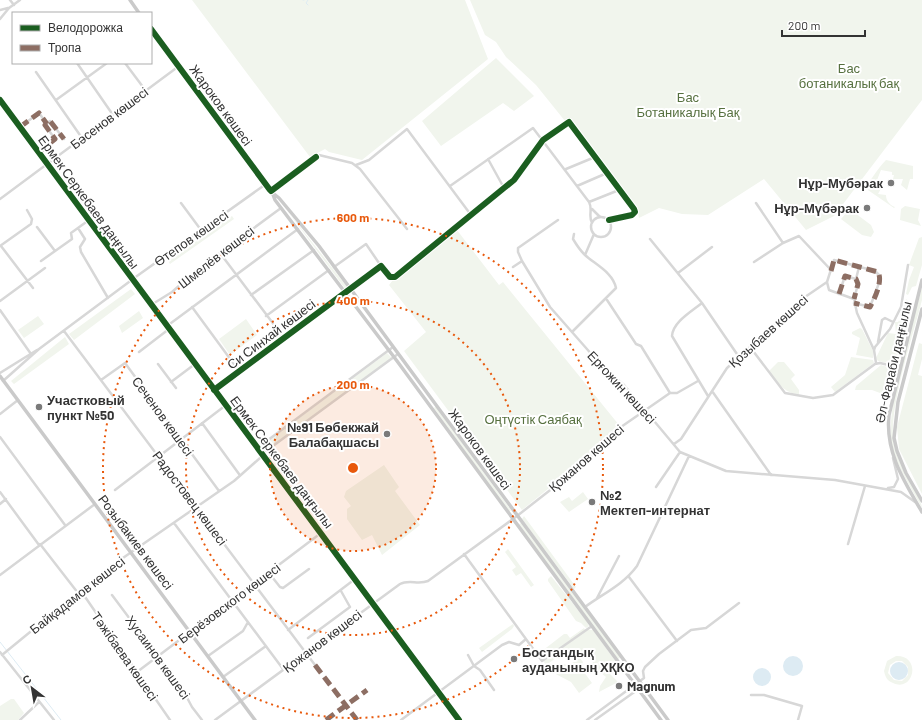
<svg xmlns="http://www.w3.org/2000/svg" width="922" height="720" font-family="Barlow,sans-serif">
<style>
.green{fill:#f1f5ed;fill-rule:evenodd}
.water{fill:#ddebf3}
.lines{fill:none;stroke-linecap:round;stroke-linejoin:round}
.stream{stroke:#ddebf3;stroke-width:1}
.minor{stroke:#d7d7d7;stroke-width:2.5}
.major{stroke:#cacaca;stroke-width:3.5}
.quiet{stroke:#8d6e63;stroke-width:5;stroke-dasharray:10 5;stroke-linecap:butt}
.cycleway-casing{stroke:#fff;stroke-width:8}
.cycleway{stroke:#1b5e20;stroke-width:6}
.ring{fill:none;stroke:#e8590c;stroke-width:2;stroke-dasharray:2 4}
.poi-dot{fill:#7a7a7a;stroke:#fff;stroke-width:1.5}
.labels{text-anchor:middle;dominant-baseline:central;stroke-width:4;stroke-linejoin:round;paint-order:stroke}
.park-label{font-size:13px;fill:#56703f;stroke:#fff}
.street-label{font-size:13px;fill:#333;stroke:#fff}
.poi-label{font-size:13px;font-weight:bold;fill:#333;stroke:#fff;text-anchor:start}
.centre{fill:#e8590c;stroke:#fff;stroke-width:2}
.ring-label{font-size:12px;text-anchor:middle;font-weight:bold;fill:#e8590c;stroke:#fff;stroke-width:4;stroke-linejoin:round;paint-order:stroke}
</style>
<rect width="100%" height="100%" fill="#fff"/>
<path class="green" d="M192,0H465L488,59L362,160L329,152L325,149L310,157Z
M470,0H922V100L834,216L806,230L764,179L708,215L682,214L659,208L639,218L637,209L569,119L565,121L536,85L506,57L496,42L485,35Z
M496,58L534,96L514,111L503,103L441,146L422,121Z
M886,160L913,166V179H910L907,190L901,185L903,179H893L894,175H892V172L881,170L877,180L880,181V184L883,185L878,194L886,195C886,201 890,205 895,207L894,208L865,188C872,179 877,169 886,160Z
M283,205L348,288L346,290Z
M905,206L920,209L918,220L921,226L900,220L901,209Z
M851,210L871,225L874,232L871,237L862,235L841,219L848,211Z
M232,216L234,219L170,264L168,261Z
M457,230L499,285L503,282L619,425L599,442L595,451L522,510L404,351L426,332L389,285L393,280Z
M922,237V265L916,286L912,287L908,295L906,294L909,280L914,267L909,265L919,238Z
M922,288V300C913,336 885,417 895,450C899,465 922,498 922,508C912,490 900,471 893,451C882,417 912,325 922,288Z
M131,289L135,294L74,340L69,334Z
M906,299L910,303L902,335L905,336L897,365L878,361L876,358L888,333L896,334L895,322H898L903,313Z
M139,311L143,318L122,333L119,326Z
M38,316L44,324L24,338L18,330Z
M246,319L257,335L230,355L219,339Z
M860,328L862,329L873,351V358L856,355L860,338L852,334V332Z
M65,337L69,344L14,384L11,381Z
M919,343L922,344V359L918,375L922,376V494L899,449L897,427Z
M387,353L392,358L263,453V445Z
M851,357L873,360L874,363L835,392L831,387L845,375Z
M778,362H784L795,375L791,379L799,390V394C784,394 777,381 769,371Z
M881,365L895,369L888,396L872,390H855L856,386Z
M435,407H436L511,510L509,512L434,408Z
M384,465L399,487L395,491L420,525L382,555L372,535L362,540L347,519V509L351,506L344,497L346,491Z
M583,492L588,499L569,512L560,502L569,497L572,501Z
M524,516L576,587L574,589L522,519Z
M522,522L621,657L617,660L517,526Z
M508,549L534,585L531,587L521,573L516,576L512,570L516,567L505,552Z
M551,576L586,620L589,626L586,628L581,623L576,621L548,581V579Z
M513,624L514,626L512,629L482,652L479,648Z
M584,628L585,630H593L616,662L613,666L609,667L610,674L618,682L599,692L600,686L606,677L601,673H595L591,666L593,662L584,650L580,654L579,651L576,653L574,651L563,659L560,655L549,663L552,667L548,669L540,655L542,651L564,634H567L570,638Z
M896,656C922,655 914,693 893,683C887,681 885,676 884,671L887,661ZM896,661H902L908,667V675L902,681L894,680L888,673L890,665Z
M580,658L583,662L581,668L592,683L579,693L571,682L550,671L560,664L569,665Z
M11,699H14L24,713L18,720H0V706Z"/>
<path class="water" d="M783 666a10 10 0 1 1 20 0a10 10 0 1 1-20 0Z
M890 671a9 9 0 1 1 18 0a9 9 0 1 1-18 0Z
M753 677a9 9 0 1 1 18 0a9 9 0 1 1-18 0Z"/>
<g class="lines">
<path class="stream" d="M303,0H304
M308,5L306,3L308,0
M0,642L61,720"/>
<path class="minor" d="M10,0L14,5
M0,10L8,8
M0,19L9,8L20,0
M77,63L113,115
M125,63L146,91
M36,72L82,138
M0,100L459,720
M56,100L107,63
M20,127L39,113L47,124
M39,152L55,139L45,125L50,121L64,139
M488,159L504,188
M356,165L369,160L407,129L471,215
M566,169L595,157
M450,186L533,128L589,202C593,209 588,216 592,223
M577,186L607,173
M271,191L319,155L352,163L360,169L407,229
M0,199L179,66
M589,202L619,190
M181,203L201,230
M756,203L783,243
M592,209L600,217
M591 227a10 10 0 1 1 20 0a10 10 0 1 1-20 0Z
M558,220L518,248V252L522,261L550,307L601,365L624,385L680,452L726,471L835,480L901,492L915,502
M37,227L55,251
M78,228L85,239L80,247L81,252L108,298
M650,239L702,303L739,357
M0,246L31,224L32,219L27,210
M1,246L33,288
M220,253L284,338
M585,255L594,234
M41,261L72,239L71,233L89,220
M754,262L783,243L799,236L831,270
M334,267L366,244L381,266
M513,267L522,261
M678,273L712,247
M856,279L859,267
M827,282L829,290L854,299L857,313L874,350
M839,294L845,276L856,279L858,284L854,299
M251,295L314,250
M607,300L636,344L641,346L670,393
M0,301L45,268
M702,303C691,312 673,322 672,336L708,396
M151,305L172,292L197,270L281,208
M192,307L239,371
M0,310L31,354
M266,316L329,270
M167,326L298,229
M64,331L315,665
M572,332L616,288C613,272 594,264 584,254C580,250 576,244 573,239L574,234
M878,342L882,320L885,318L893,322
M750,347L785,393L813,398L833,395L875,364L880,363L897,367L900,365
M139,352L169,329
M876,363L874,350L875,347L890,329L901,307L908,265
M158,364L176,388
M0,373L37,350
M101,380L125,363L219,491
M3,381L39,349L137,276L266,184
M171,382L195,364
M214,390L381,266L390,277H395L504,188L514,180L543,140L569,122L634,209L635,212L632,215L609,220
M712,391L771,475
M0,414L18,400
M202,423L239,474
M285,427L290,433
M0,437L65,525
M674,444L681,439L727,368L805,297L827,282L834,260L875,271L879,275V283L870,307L854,303
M262,453L264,443L393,347
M656,487L680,452
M888,488L894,487L898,479L893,458
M115,490L226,405
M0,492L39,545
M0,504L6,499
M174,523L283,669
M40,544L78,593
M848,544L865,486
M464,554L542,661L592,626
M269,573L280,587L283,588L309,569
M0,575L95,504
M629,577L677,641
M81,591L170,720
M112,595L183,690L192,707L202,720
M597,598L619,556
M585,607C604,593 623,585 637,566L689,456
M288,630L355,579
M308,638L350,607L341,591
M0,652L54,720
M2,655L107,569L234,481L260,458L262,454L398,354
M468,655L474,666L480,670L494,690
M208,656L243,631L248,622
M137,672L321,533
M223,677L266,646
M751,695H764L802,706L798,720
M20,720L39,702
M215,720L400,584C409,579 418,585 428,581L517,516L572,473L597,452L608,436L670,393H677L698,381
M401,720L502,645L509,642L519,645L526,639
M587,720L644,678L643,671L645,667L659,654L691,630L706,628L739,603
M595,720L647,683"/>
<path class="major" d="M130,0L139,13
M151,29L272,192L275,200L397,361L661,720
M274,194L279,198L319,246L668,720
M922,280L889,415C885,452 904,481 922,512
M922,309L898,402L894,438L897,451L906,473L922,501
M0,376L255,720"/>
<path class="quiet" d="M20,127L39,113L47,124
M39,152L55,139L45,125L50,121L64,139
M831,271L834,260L878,272C883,281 875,298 870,307L854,303
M839,294L845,276L856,279L858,284L854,299
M315,665L357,720
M326,720L367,690"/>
<defs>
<path id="cycleway" d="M151,29L270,190
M0,100L459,720
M271,191L316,157
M214,390L381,266L390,277H395L504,188L514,180L543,140L569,122L634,209L635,212L632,215L609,220"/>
</defs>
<use href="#cycleway" class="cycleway-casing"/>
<use href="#cycleway" class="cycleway"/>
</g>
<circle cx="353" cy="468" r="83" fill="#e8590c" fill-opacity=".12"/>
<g class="ring">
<circle cx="353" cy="468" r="83"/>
<circle cx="353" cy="468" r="167"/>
<circle cx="353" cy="468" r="250"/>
</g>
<g class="poi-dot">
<circle cx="891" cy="183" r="4"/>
<circle cx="867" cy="208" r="4"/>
<circle cx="39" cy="407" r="4"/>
<circle cx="387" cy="434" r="4"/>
<circle cx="592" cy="502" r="4"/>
<circle cx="514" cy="659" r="4"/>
<circle cx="619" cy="686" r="4"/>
</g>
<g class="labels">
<g class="park-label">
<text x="849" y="68">Бас<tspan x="849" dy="15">ботаникалық бақ</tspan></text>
<text x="688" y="97">Бас<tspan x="688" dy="15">Ботаникалық Бақ</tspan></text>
<text x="533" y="419">Оңтүстік Саябақ</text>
</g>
<g class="street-label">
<text transform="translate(221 105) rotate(54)">Жароков көшесі</text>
<text transform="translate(109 118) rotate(-37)">Бәсенов көшесі</text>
<text transform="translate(89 202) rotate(54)">Ермек Серкебаев даңғылы</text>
<text transform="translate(191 238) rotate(-35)">Өтепов көшесі</text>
<text transform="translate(216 257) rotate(-38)">Шмелёв көшесі</text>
<text transform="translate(768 331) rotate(-42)">Қозыбаев көшесі</text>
<text transform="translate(271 334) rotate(-37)">Си Синхай көшесі</text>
<text transform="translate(893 362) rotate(-77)">Әл-Фараби даңғылы</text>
<text transform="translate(622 387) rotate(47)">Ерғожин көшесі</text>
<text transform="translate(163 416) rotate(54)">Сеченов көшесі</text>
<text transform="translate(480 449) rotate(54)">Жароков көшесі</text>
<text transform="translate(586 458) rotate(-41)">Қожанов көшесі</text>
<text transform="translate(282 462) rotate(53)">Ермек Серкебаев даңғылы</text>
<text transform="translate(190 498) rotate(53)">Радостовец көшесі</text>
<text transform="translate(136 542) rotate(53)">Розыбакиев көшесі</text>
<text transform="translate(77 595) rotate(-38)">Байқадамов көшесі</text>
<text transform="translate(229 603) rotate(-37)">Берёзовского көшесі</text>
<text transform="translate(322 641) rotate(-37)">Қожанов көшесі</text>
<text transform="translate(125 656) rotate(55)">Тәжібаева көшесі</text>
<text transform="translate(158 657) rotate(54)">Хусаинов көшесі</text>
</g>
<g class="poi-label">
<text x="883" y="183" text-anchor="end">Нұр-Мубәрак</text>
<text x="859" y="208" text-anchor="end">Нұр-Мүбәрак</text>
<text x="47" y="400">Участковый<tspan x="47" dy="15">пункт №50</tspan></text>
<text x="379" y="427" text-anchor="end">№91 Бөбекжай<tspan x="379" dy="15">Балабақшасы</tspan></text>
<text x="600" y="495">№2<tspan x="600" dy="15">Мектеп-интернат</tspan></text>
<text x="522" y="652">Бостандық<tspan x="522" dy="15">ауданының ХҚКО</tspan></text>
<text x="627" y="686">Magnum</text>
</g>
</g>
<circle cx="353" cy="468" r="6" class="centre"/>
<g class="ring-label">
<text x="353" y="222">600 m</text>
<text x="353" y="305">400 m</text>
<text x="353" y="389">200 m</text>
</g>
<rect x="12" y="12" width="140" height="52" fill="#ffffff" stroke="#adadad"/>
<rect x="20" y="25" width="20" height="6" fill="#1b5e20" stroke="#adadad"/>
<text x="48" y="32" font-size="12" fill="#333333">Велодорожка</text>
<rect x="20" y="45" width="20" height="6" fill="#8d6e63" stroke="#adadad"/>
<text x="48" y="52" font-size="12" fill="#333333">Тропа</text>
<g transform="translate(32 688) rotate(329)" stroke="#ffffff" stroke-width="3" paint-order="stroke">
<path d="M0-3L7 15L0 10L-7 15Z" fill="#333333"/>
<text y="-6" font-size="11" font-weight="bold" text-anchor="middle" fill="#333333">С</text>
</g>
<path d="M782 30v6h83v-6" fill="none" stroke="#333333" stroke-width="2"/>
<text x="788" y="30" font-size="12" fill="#333333" stroke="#ffffff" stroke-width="3" paint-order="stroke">200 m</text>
</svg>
